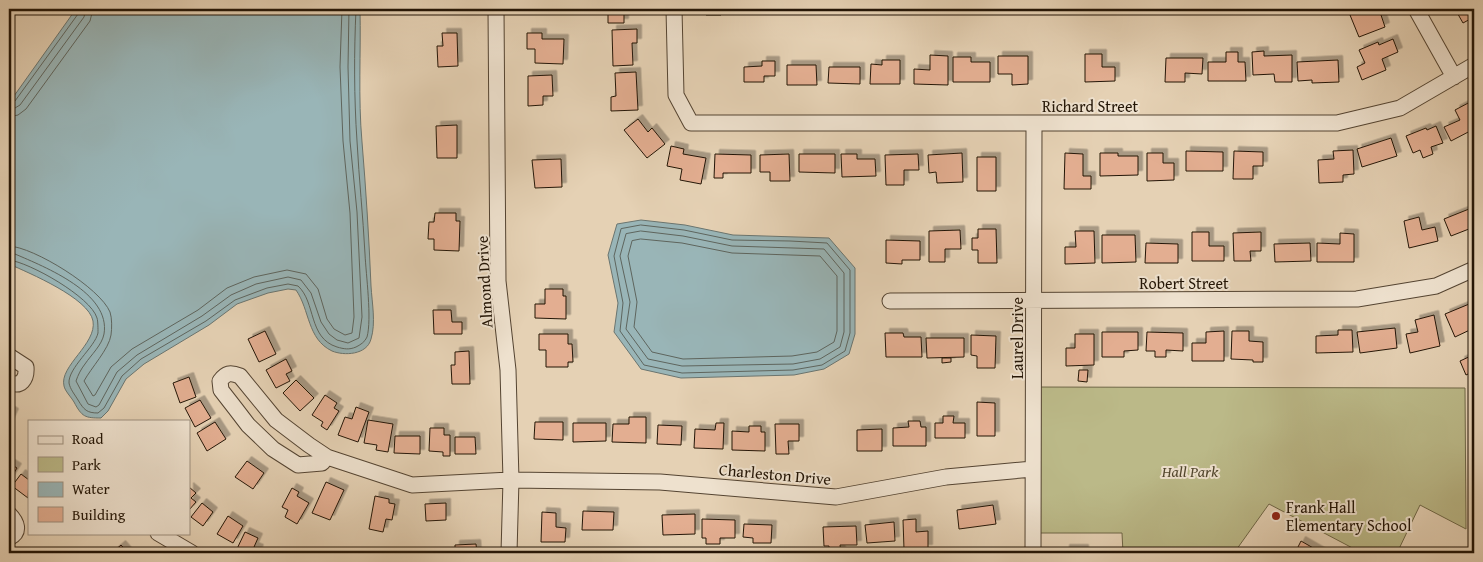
<svg xmlns="http://www.w3.org/2000/svg" width="1483" height="562" font-family="'Gentium Book Plus',serif">
<style>
.green{fill:#bbb988;stroke:#6f6747}
.water{fill:#99b5b7;stroke:#6a7570}
.lines{fill:none;stroke-linecap:round;stroke-linejoin:round}
.shore{stroke:#5e655e;stroke-width:1}
.building{fill:#e3ae91;stroke:#231506;filter:url(#shadow)}
.minor-casing{stroke:#544432;stroke-width:17}
.minor{stroke:#eee1ce;stroke-width:15}
.poi-dot{fill:#8f2418;stroke:#eee1ce;stroke-width:2}
.labels{text-anchor:middle;dominant-baseline:central;stroke-width:4;stroke-linejoin:round;paint-order:stroke}
.street-label{font-size:16px;fill:#231506;stroke:#eee1ce}
.park-label{font-size:16px;font-style:italic;fill:#51462d;stroke:#eee1ce}
.poi-label{font-size:16px;fill:#231506;stroke:#eee1ce;text-anchor:start}
</style>
<defs>
<filter id="shadow"><feDropShadow dx="4.5" dy="-4.5" stdDeviation="0" flood-color="#0004"/></filter>
</defs>
<rect width="100%" height="100%" fill="#e5d1b4"/>
<filter id="stains"><feTurbulence type="fractalNoise" baseFrequency=".004" numOctaves="4"/><feColorMatrix values="0 0 0 0 .2 0 0 0 0 .09 0 0 0 0 .02 0 0 0 .5 -.17"/></filter>
<radialGradient id="worn" r=".72"><stop offset=".6" stop-color="#630" stop-opacity="0"/><stop offset="1" stop-color="#630" stop-opacity=".3"/></radialGradient>
<path class="green" d="M1034,387L1465,388L1466,529L1420,505L1397,553H1362L1269,504L1234,553H1123L1122,533H1033Z"/>
<path class="water" d="M76,9H360C361,53 358,97 362,142C366,190 369,238 371,286C372,303 376,323 371,339C367,355 344,356 332,351C307,339 310,310 296,290L288,289L268,293L237,304L209,325L144,364L126,379L108,411L101,418C85,418 82,417 74,402C71,397 65,391 64,386C59,366 97,344 93,321C89,298 29,273 9,264V103Z
M641,220L685,225L733,235L829,238L855,268V334L849,354L824,369L794,375L681,378L641,369L614,332L618,303L608,255L617,224Z"/>
<g class="lines">
<path class="shore" d="M9,103L15,101L78,14L79,9
M9,109L15,108L20,105L84,17L86,9
M9,117L18,115L26,109L90,21L93,9
M641,225L684,230L732,240L790,241L827,243L850,270V333L845,351L822,365L793,370L682,373L644,365L620,331L623,303L614,256L621,229Z
M641,231L683,236L732,246L824,249L844,273V332L840,347L820,359L793,364L682,366L648,359L626,329L630,302L620,256L626,234Z
M641,239L682,243L732,253L820,256L837,276V331L834,342L817,352L792,356L683,359L652,352L634,327L637,302L628,256L632,241Z
M9,246C34,247 100,288 110,312C112,318 112,328 111,335C109,349 91,368 84,381L93,396L95,395L111,367L132,349L198,310L227,288L254,277L287,270L306,274L318,289L327,319L334,329L345,335L352,333L354,317L350,213L343,141L340,67L342,9
M9,253L15,254C45,267 111,293 104,334C102,345 91,355 85,364C81,369 78,375 76,381L88,404L96,407L99,405L117,372L137,355L202,316L231,295L256,284L288,277L301,280L311,293L321,322L329,334L337,340L348,343L359,338L362,317L357,212L350,141L348,67L349,9
M9,260C29,262 91,297 97,318C98,321 98,329 98,333C95,347 68,368 69,383C70,389 75,395 78,400C84,410 87,413 98,413L104,408L122,376L141,359L206,321L235,300L267,288L288,284L298,286C316,302 308,338 337,347C344,349 349,350 356,347C360,345 365,342 367,337C372,319 366,275 365,254C363,216 359,179 357,141C354,97 354,53 356,9"/>
</g>
<path class="building" d="M608,9H624V23H608Z
M706,9H722L721,15H706Z
M1359,9H1379L1385,27L1359,37L1350,15L1360,11Z
M1455,9H1474V17L1463,23Z
M637,29V43H632L633,65L613,66L612,30Z
M442,33H457L458,66L438,67L437,46H443Z
M527,33H542V39H564L563,64L535,63V49H527Z
M1393,39L1398,52L1382,59L1386,70L1362,80L1357,67L1365,63L1359,50L1378,42L1379,45Z
M1264,51V56L1292,55V82H1275L1274,74L1253,75L1252,52Z
M1226,52H1238V62H1245L1246,81H1208V62H1226Z
M1085,54H1102V67H1115V81L1085,82Z
M930,55L948,56V85L914,84V69L930,70Z
M998,56H1028V84L1012,85V74H998Z
M953,57H971V62H990V82H953Z
M1166,58H1203L1202,74L1185,73V82H1165Z
M882,60H900V84H870L871,64L882,65Z
M1338,60L1339,82L1312,83V80L1298,81L1297,62Z
M762,61H775V76H764V82H744V67L762,66Z
M787,65H816L817,85H787Z
M829,67H860V84L828,83Z
M636,72L638,110L611,111V97L616,96L615,73Z
M552,75L553,96H543V105L528,106V76Z
M1472,101L1474,106V129L1451,141L1444,127L1460,120L1455,110Z
M638,119L648,132L652,128L665,144L647,158L624,130Z
M457,125V158H437L436,126Z
M1436,126L1443,143L1431,147L1433,154L1423,158L1420,150L1413,153L1406,136L1426,128L1427,130Z
M1391,138L1397,156L1362,167L1357,149Z
M671,146L684,149L683,154L706,158L701,184L680,180L682,169L667,166Z
M1353,150L1354,174L1343,175V182L1319,183L1318,160L1334,159L1333,151Z
M1186,151L1223,152V171H1186Z
M1234,151L1263,152V166H1253V179H1233Z
M962,153L963,182L937,183L936,172L929,173L928,155Z
M1065,153L1083,154V176H1091V189H1064Z
M1100,153H1118V156H1138V175L1100,176Z
M1147,153H1163V163H1174V180L1147,181Z
M715,154L751,155V173H723V178H714Z
M789,154L790,181H770V172H760V155Z
M799,154H835V173L799,172Z
M841,154H857V159H875L876,176L842,177Z
M918,154L919,170H904V185H886L885,155Z
M977,157H996V191H977Z
M561,159L562,187L535,188L532,160Z
M1474,207V227L1451,236L1444,219Z
M435,213H456V221H460L459,251L434,250V239H428L429,222H434Z
M1419,217L1422,230L1435,227L1438,241L1409,248L1404,221Z
M978,229H996L997,263H978V250H972V238H978Z
M960,230L961,249H945V262H929V231Z
M1075,231H1094L1095,263L1065,264V247H1076Z
M1192,232H1209V246H1224V261H1192Z
M1261,232V251H1250L1251,261H1234L1233,233Z
M1340,233L1354,234V262H1317V243L1340,244Z
M1102,235H1135L1136,262L1102,263Z
M886,240L920,241V260H902V264L886,263Z
M1146,243L1178,244V263H1145Z
M1310,243L1311,261L1275,262L1274,244Z
M545,289H563V296H566V319L535,318V304H545Z
M1474,302V328L1455,337L1445,314Z
M433,310H451L452,322H462V334H434Z
M1434,315L1440,346L1410,353L1406,334L1418,332L1415,320Z
M1395,328L1397,348L1360,353L1357,332Z
M1338,330H1352L1353,352L1316,353V336L1338,335Z
M265,331L276,354L259,362L248,339Z
M1224,331V361H1192V343H1206V332Z
M1232,331H1249V341L1263,342V362H1253V360L1231,359Z
M1102,332H1138V350L1124,351V357H1102Z
M1147,332L1183,333V351L1166,350V357H1155V351H1146Z
M885,333H903L904,337H921L922,357H886Z
M539,334H568V344H572L573,362H568V367H546V350H539Z
M1075,334H1094V365L1066,366V348H1075Z
M971,335L996,336L995,368H977V356L971,355Z
M926,338H964V357L927,358Z
M469,351L470,384H452L451,365H455V352Z
M1473,355L1474,371L1466,375L1460,361Z
M942,358H951V362L942,363Z
M286,359L292,371L286,374L290,381L276,388L266,370Z
M1079,370H1088L1087,382L1078,381Z
M189,377L196,397L180,403L173,383Z
M296,380L314,398L300,411L283,393Z
M325,395L337,403L334,408L339,411L327,430L321,426L323,422L312,415Z
M200,400L211,418L195,427L185,408Z
M977,402L995,403V436H977Z
M356,407L369,412L358,442L338,435L345,417L352,419Z
M9,410L14,413L9,424Z
M943,416H954L953,423H965V438H935V423H943Z
M629,417H646V443L612,442L613,424H629Z
M368,420L393,424L388,452L376,450L377,445L364,443Z
M908,421H920L921,427H926V446H893V428L909,427Z
M215,422L226,439L207,451L197,433Z
M535,422H563V440L534,439Z
M573,423H606V441L573,442Z
M716,423H724L723,449L694,448L695,429L715,430Z
M775,424H799V441H788L789,454H776Z
M658,425L682,426L681,445L657,444Z
M749,426H761V432H765V451L732,450V431L749,432Z
M430,428H444V435H450V456H443V452L429,451Z
M882,429V451H857V430Z
M395,436H420V454L394,453Z
M455,437H475L476,454H455Z
M247,461L264,473L253,489L235,477Z
M9,463L17,468L9,481Z
M21,474L29,480L28,498L12,486Z
M326,482L344,490L330,520L312,513Z
M189,487L196,493L191,498L196,502L189,510Z
M292,488L299,492L297,496L309,503L297,524L285,517L288,510L282,507Z
M375,496L389,499V503L395,504L392,520L386,519L383,532L369,529Z
M202,503L213,512L203,526L191,517Z
M446,503V520L426,521L425,504Z
M993,505L996,524L959,529L957,510Z
M583,511L614,512L613,530H582Z
M542,512L556,513V527L566,528L565,542H541Z
M695,514V534L663,535L662,515Z
M228,516L243,526L233,543L217,534Z
M702,519L735,520V538H720V544H706V538H702Z
M916,519V532L928,531V549H904L903,520Z
M894,522L895,541L867,543L865,525Z
M744,524L772,525L771,543H753V538L743,537Z
M856,526L857,545H840L841,552H829V546H824L823,527Z
M245,532L258,538L254,547L259,549L257,553H235Z
M1301,541L1322,553H1295Z
M476,544L477,553H455V545Z
M121,545L128,553H112Z
M1065,549H1084V553H1065Z"/>
<g class="lines">
<defs>
<path id="minor" d="M496,9L498,281L508,370L511,480L509,553
M674,9L676,95L691,123H1337L1400,108L1474,65
M1416,9L1454,77
M890,301L1357,299L1436,286L1474,269
M9,356L26,367C27,379 21,388 9,382
M327,457L322,463L298,465L273,449L248,425L235,408L221,390L220,381C226,373 230,372 240,376L276,420L309,445L327,457L412,485L511,480L660,482L836,497L946,477L1033,469
M9,514C17,522 21,532 9,538
M158,533L192,553
M1033,553L1034,123"/>
</defs>
<use href="#minor" class="minor-casing"/>
<use href="#minor" class="minor"/>
</g>
<circle class="poi-dot" cx="1276" cy="516" r="5"/>
<g class="labels">
<g class="street-label">
<text x="1090" y="106">Richard Street</text>
<text transform="translate(484 282) rotate(-93)">Almond Drive</text>
<text x="1184" y="283">Robert Street</text>
<text transform="translate(1017 338) rotate(-90)">Laurel Drive</text>
<text transform="translate(775 474) rotate(5)">Charleston Drive</text>
</g>
<g class="park-label">
<text x="1190" y="471">Hall Park</text>
</g>
<g class="poi-label">
<text x="1286" y="507">Frank Hall<tspan x="1286" dy="18">Elementary School</tspan></text>
</g>
</g>
<rect width="1483" height="562" fill="none" stroke="#e5d1b4" stroke-width="30"/>
<rect x="10" y="10" width="1463" height="542" fill="none" stroke="#231506" stroke-width="2.5"/>
<rect x="15" y="15" width="1453" height="532" fill="none" stroke="#231506"/>
<rect x="28" y="420" width="162" height="115" fill="#eee1ce" stroke="#9d8f7e"/>
<rect x="38" y="436" width="25" height="8" fill="#eee1ce" stroke="#9d8f7e"/>
<text x="72" y="444" font-size="15" fill="#231506">Road</text>
<rect x="38" y="457" width="25" height="15" fill="#bbb988" stroke="#9d8f7e"/>
<text x="72" y="470" font-size="15" fill="#231506">Park</text>
<rect x="38" y="482" width="25" height="15" fill="#99b5b7" stroke="#9d8f7e"/>
<text x="72" y="494" font-size="15" fill="#231506">Water</text>
<rect x="38" y="507" width="25" height="15" fill="#e3ae91" stroke="#9d8f7e"/>
<text x="72" y="520" font-size="15" fill="#231506">Building</text>
<rect width="100%" height="100%" filter="url(#stains)"/>
<rect width="100%" height="100%" fill="url(#worn)"/>
</svg>
